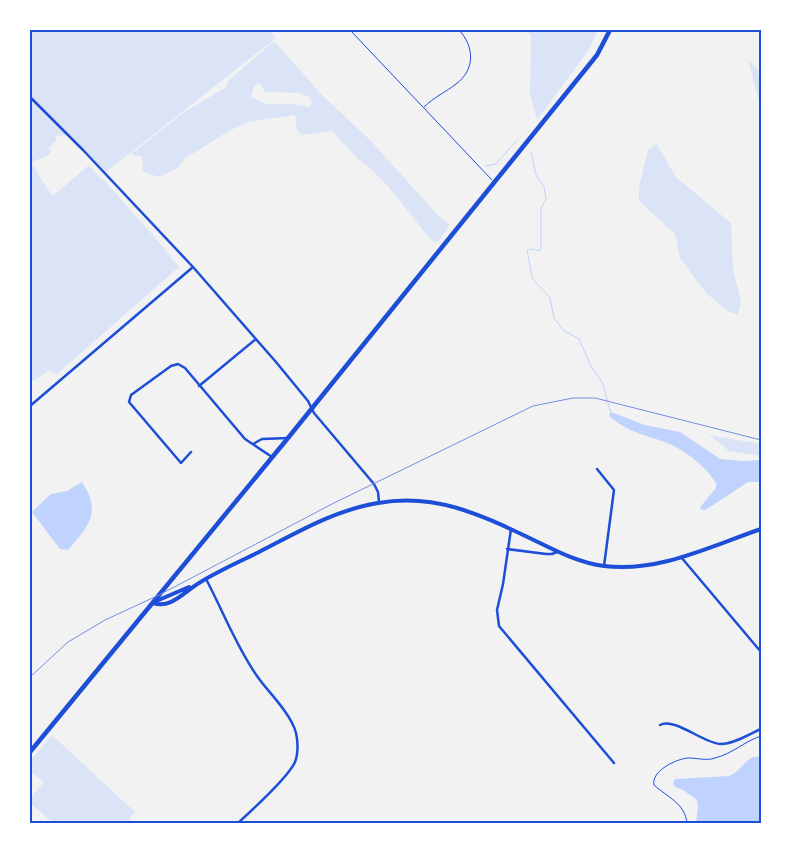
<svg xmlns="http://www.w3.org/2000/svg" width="791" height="853" font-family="Georgia,serif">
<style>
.green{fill:#dbe4f7;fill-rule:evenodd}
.water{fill:#bfd3fe}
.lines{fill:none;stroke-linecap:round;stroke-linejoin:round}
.stream{stroke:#bfd3fe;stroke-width:1}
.path{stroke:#1d4ed8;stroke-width:1}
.service{stroke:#1d4ed8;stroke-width:1}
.minor{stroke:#1d4ed8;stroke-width:2.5}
.secondary{stroke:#1d4ed8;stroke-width:4}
.primary{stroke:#1d4ed8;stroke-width:4.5}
.rail{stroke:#7290e2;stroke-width:1}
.neatline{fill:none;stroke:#1d4ed8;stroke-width:2}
</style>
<rect width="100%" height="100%" fill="#f2f2f2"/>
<path class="green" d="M30,30H269L276,38L106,172L71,135L55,136L57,140L49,148L51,152L47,156L31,162C38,174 45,186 53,196L89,165L102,180L103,179L171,256V258L179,267L57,374L49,370L34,381L30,379Z
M526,30H598L588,51L537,120L530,94L531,35Z
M274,41L324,97L370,140L436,213L450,225L439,241L434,242L427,235L388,186L370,168L357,158L332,131L302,135L297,130L295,115L248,122L229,131L184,159L178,168L159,177L143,172L142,156L130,155L183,113L226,87L228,81ZM259,83L265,92L299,93L309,97L312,102L310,107L292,104H267L251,97L254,86Z
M748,60L761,72V109Z
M657,144L676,177L731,223L733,269L741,301L738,315L726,310L706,293L680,258L675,234L639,201V187L648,150Z
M709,435L761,444V456L729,451Z
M52,735L135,812L129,819L134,823H53L30,803V799L44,782L30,771V761Z"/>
<path class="water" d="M611,412L645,425L680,432L720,459L743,461L761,460V482H748L707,509L704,510L700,509L701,506L716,488V483C707,468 688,453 672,445C652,436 625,433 609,415Z
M82,482C102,513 89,525 68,550L60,549L32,512L51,494L67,491Z
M753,757H761V823H696L698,806L697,800L683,790L675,787L673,783L675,779L729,776C740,772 743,762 753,757Z"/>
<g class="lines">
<path class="stream" d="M531,152L536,175L544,187L546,199L541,208V248L539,251L533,249L527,250L532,278L550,298L554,318L563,330L579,339L592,368L602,382L611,413
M485,166L496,164L517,140"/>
<path class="path" d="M687,823C685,803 667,797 654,785C651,771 676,759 688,758C697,758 707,761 715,758C734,753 743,742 761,736"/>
<path class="service" d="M350,30L492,180
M424,107C434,97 446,92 456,84C475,70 475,47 459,30"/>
<path class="minor" d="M30,97L83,150L193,267L276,362L308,401L314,413L374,484L378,492L379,502
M199,386L256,339
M30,406L193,267
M253,444L262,439L288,438
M191,452L181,463L129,402L131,395L171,366L178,364L185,368L245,439L272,457
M597,469L614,490L604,566
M511,529L503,584L497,610L499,626L614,763
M507,549L546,554H552L557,552
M681,557L761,652
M206,579C223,611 236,646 257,676C268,692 285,707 293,725C298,734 299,752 295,762C288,778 252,810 238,823
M660,725C675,717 704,744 721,744C734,744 749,734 761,729"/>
<path class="secondary" d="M154,602L189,587
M153,603C171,609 184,592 199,583C218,571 239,562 259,552C298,532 335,510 378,503C439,492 487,518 540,543C560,553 581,563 604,566C658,573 711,546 761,529"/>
<path class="primary" d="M30,752L288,438L597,55L610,30"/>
<path class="rail" d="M30,677L68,642L105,620L159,595L332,504L533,406L573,398H595L761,440"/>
</g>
<rect width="791" height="853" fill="none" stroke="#ffffff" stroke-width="62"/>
<rect x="31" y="31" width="729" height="791" class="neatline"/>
</svg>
